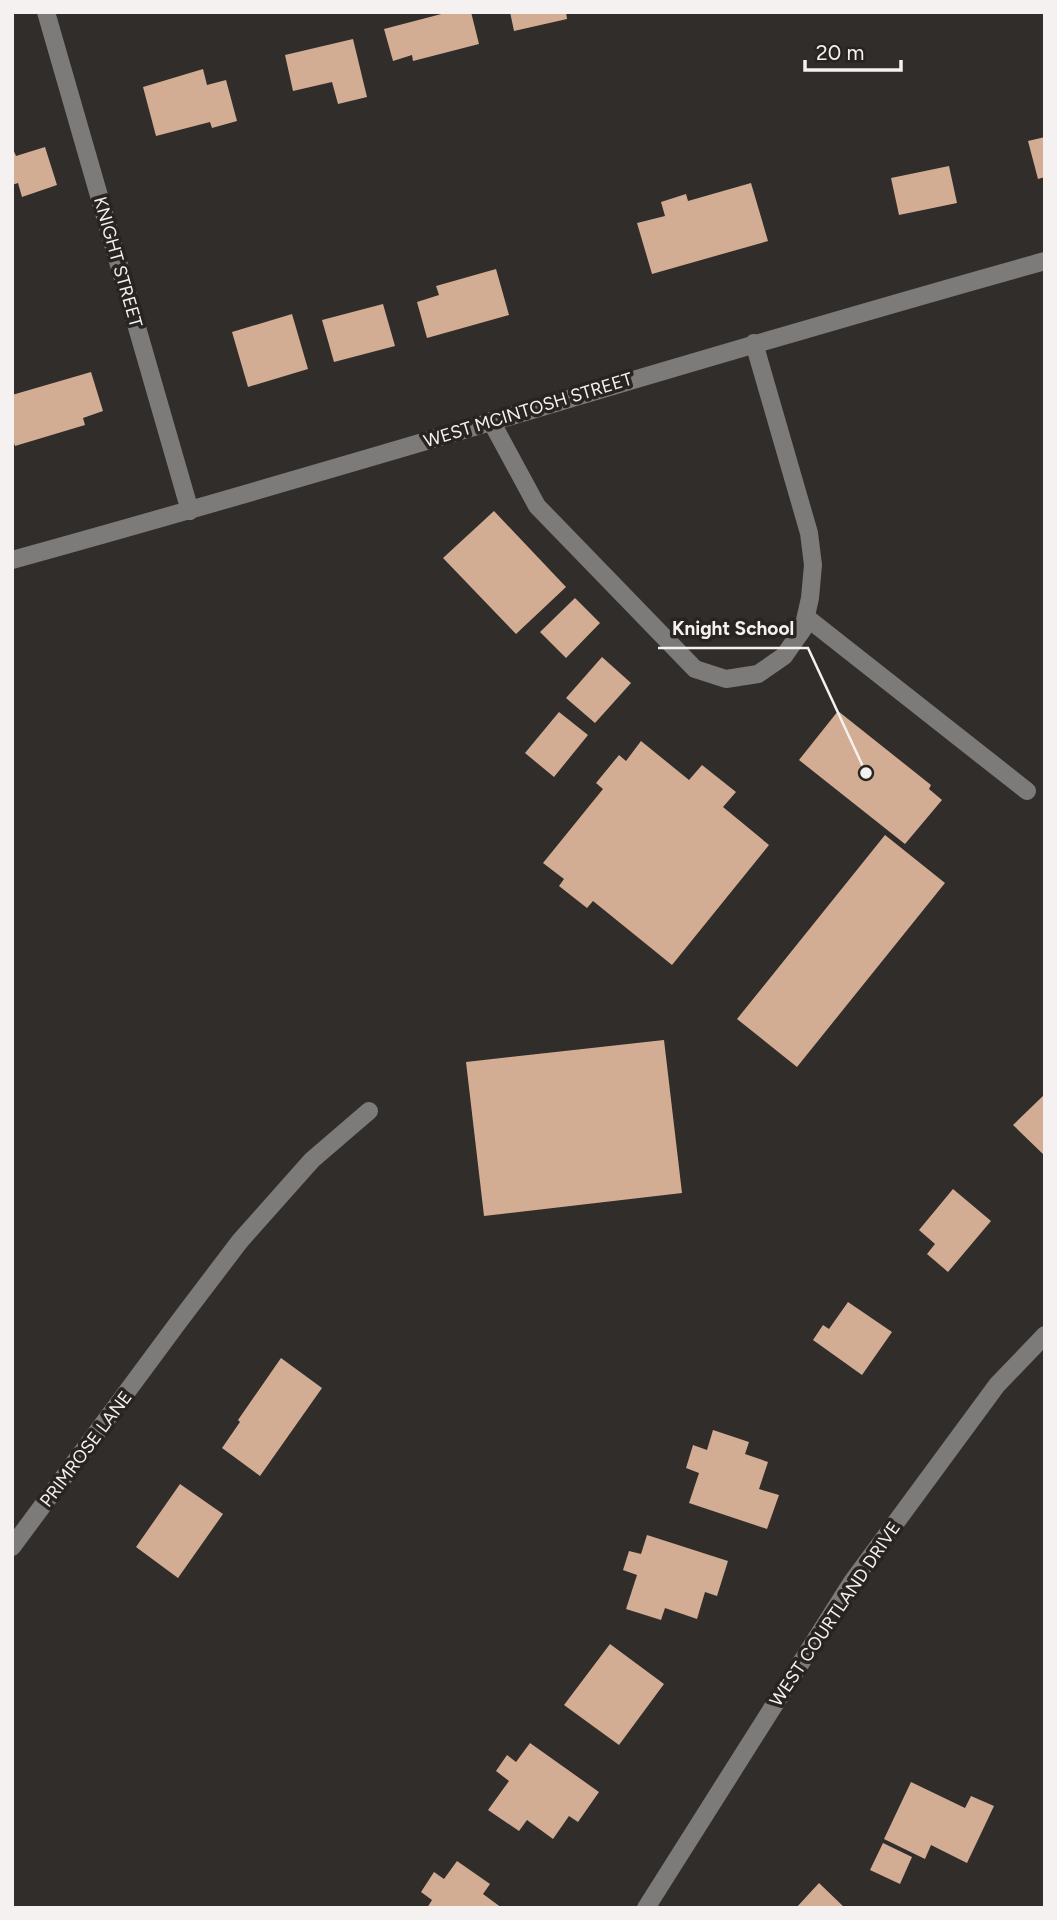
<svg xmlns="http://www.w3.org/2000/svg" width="1057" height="1920" font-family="Figtree,sans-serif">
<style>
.building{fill:#d3ad93}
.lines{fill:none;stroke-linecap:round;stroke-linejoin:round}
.minor{stroke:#7c7b79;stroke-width:18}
.labels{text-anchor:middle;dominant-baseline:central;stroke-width:7;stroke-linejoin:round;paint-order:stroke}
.street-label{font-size:18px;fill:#f4f1f0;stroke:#272421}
.leader{fill:none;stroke:#f4f1f0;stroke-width:2.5}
.callout-dot{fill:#f4f1f0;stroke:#272421;stroke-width:2.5}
.callout-label{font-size:19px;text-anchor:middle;font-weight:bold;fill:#f4f1f0;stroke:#272421;stroke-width:7;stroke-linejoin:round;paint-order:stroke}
</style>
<rect width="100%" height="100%" fill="#312d2b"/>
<path class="building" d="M449,12H471L479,44L413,61L412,55L393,61L384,29Z
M510,12H566L567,19L514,31Z
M353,39L367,97L338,104L332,82L293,91L285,55Z
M203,69L207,85L226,80L237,121L212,128L210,122L156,136L143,87Z
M1045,137V177L1038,179L1028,141Z
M12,147L16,156L45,147L57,185L22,197L18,183L12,185Z
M949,166L957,203L899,215L891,178Z
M751,183L768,241L652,274L637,223L665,216L661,202L686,194L688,201Z
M496,269L509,315L427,338L417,302L439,295L436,286Z
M383,304L395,346L334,362L322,320Z
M292,314L308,369L248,387L232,332Z
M91,372L103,411L83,418L85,425L15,446L12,437V395Z
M494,511L566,587L516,634L443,558Z
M575,598L600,623L566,658L540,632Z
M602,657L631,683L595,723L566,698Z
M838,711L931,785L929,789L942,800L905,844L799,760Z
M559,712L588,735L554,777L525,753Z
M641,741L689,780L702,765L736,792L723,807L769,845L672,965L593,901L587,908L559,886L564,879L543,863L603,789L596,783L619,755L626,761Z
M885,835L945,883L797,1067L737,1019Z
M664,1040L682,1193L484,1216L466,1062Z
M1045,1094V1156L1013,1125Z
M953,1189L991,1221L948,1272L927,1254L935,1244L919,1230Z
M848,1302L892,1332L862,1375L813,1340L823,1325L829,1329Z
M281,1358L322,1388L260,1476L222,1448L240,1422L238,1420Z
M713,1430L749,1442L745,1454L768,1462L759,1489L779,1495L767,1529L689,1503L699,1473L686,1468L693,1445L707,1450Z
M180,1484L223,1514L178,1578L136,1547Z
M647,1535L728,1561L717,1596L705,1592L697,1619L665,1608L661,1620L626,1609L637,1575L623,1570L629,1551L641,1554Z
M610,1644L664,1684L619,1745L564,1705Z
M530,1743L599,1792L578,1822L569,1816L553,1839L527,1820L519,1831L488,1810L509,1781L496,1771L507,1755L516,1762Z
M911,1782L965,1808L971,1796L994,1806L967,1863L931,1845L925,1859L884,1839Z
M883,1843L912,1857L900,1884L870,1870Z
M457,1861L490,1884L483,1894L502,1908H427L432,1900L421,1892L434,1872L444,1879Z
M819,1883L845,1908H796Z"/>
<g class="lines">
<path class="minor" d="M46,12L190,511
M491,421L537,506L695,669L726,679L758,674L784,656L803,629L810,598L813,565L809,533L754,343
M12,560C358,465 700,357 1045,261
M806,617L1027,791
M12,1547L180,1320L240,1241L312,1160L369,1111
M646,1908L852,1582L997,1385L1045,1335"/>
</g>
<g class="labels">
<g class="street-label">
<text transform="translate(118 262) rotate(74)">KNIGHT STREET</text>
<text transform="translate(528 410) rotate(-17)">WEST MCINTOSH STREET</text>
<text transform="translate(86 1449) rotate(-53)">PRIMROSE LANE</text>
<text transform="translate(835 1614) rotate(-56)">WEST COURTLAND DRIVE</text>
</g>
</g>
<path class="leader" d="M866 773L808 648H658"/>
<circle class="callout-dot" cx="866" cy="773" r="7"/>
<g class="callout-label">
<text x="733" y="635">Knight School</text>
</g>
<rect width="1057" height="1920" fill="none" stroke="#f4f1f0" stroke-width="28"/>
<path d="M805 60v10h96v-10" fill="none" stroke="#f4f1f0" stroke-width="3.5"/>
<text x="816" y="60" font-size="21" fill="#f4f1f0" stroke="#272421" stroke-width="5" paint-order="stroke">20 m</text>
</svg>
